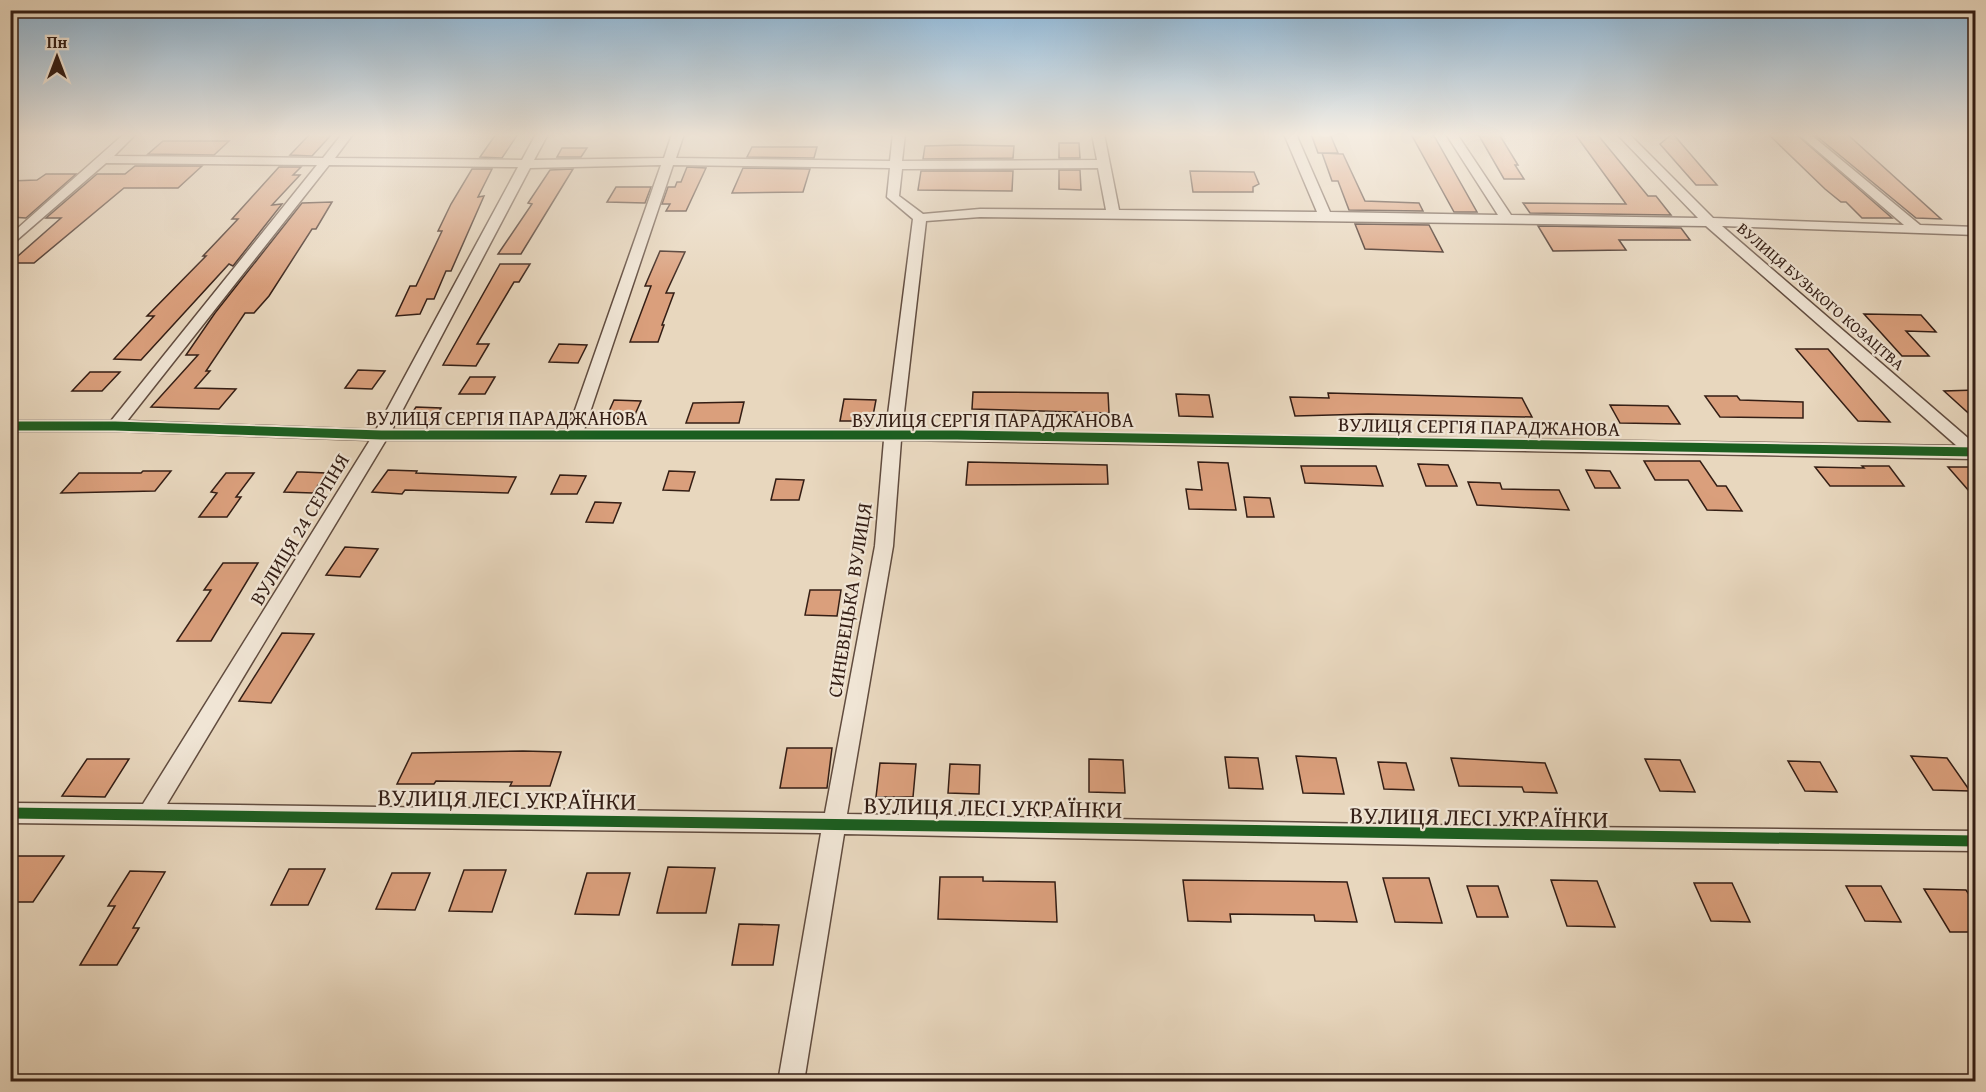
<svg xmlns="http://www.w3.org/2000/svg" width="1986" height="1092" font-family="'Gentium Book Plus',serif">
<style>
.building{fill:#da9f7c;stroke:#341e15;stroke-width:1.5}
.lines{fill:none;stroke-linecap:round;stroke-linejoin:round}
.street-casing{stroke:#614c3f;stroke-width:3}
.street{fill:#f0e5d5;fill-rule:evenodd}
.cycleway-far1-casing{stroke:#f0e5d5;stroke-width:13}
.cycleway-casing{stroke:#f0e5d5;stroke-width:15}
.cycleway-far1{stroke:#1b5e20;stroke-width:9}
.cycleway{stroke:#1b5e20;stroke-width:11}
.labels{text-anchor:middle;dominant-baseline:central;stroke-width:4.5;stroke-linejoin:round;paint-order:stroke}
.far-street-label{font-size:16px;fill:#341e15;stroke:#f0e5d5}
.street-label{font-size:20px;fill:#341e15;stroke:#f0e5d5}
.near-street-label{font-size:24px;fill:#341e15;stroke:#f0e5d5}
</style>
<rect width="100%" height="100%" fill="#e8d7be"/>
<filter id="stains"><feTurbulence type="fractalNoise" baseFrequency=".00333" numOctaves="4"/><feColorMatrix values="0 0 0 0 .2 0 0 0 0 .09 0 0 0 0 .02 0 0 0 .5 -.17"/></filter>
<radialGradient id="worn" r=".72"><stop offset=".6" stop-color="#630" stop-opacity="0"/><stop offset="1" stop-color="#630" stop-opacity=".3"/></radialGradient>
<path class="building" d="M310,134H332L312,156L290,155Z
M496,134H518L502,158L480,157Z
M1311,134H1330L1338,153H1318Z
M1411,134H1433L1477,212H1454Z
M1478,134H1499L1518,165H1515L1524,179H1504Z
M1575,134H1597L1648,196H1656L1671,215L1530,213L1523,203L1626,204Z
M1672,134H1673L1717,185H1696L1660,144Z
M1768,134H1796L1892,218H1862L1846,202H1841L1825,189Z
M1814,134H1847L1941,219L1916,218Z
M163,141H229L214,155L148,154Z
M1059,143H1079L1080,158H1059Z
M960,145L1014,146L1013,158L923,159L925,146Z
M752,147H817L814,158L747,157Z
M562,148H587L581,157H557Z
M1322,153L1343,154L1365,201L1419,203L1423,211L1349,210L1338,181H1332Z
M135,166H202L178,188H124L34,263H10L61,218H46L97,174H125Z
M279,167H301L293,175H300L272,205L282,204L233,266L229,264L141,360L114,359L154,316H147L206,256H203L238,219H232Z
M687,167L706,168L686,211H666L670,204H662L668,187H675L677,182H681Z
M743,168L810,169L803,192L732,193Z
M472,169H492L478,197L484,196L451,271H446L434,299H427L420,314L396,316L410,286H416L442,231H438L451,204Z
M573,169L521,254H498L532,204L528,203L550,170Z
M1059,170H1080L1081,190L1059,189Z
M921,171H1013L1012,191L918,190Z
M1190,171L1254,172L1259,184L1253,187V192H1193Z
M46,174H76L26,218L10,217V181L37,180Z
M616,187H651L645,203L607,202Z
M332,202L316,229H312L269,296L254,313H245L206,371H210L195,388L236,389L219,409L151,407L198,355H186L215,313L302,203Z
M1355,224L1429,225L1443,252L1365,249Z
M1538,226L1681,228L1690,240H1619L1626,250L1553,251Z
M660,251L685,252L666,293H674L662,325H664L658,342H630L651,286H645Z
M500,264H530L519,282H514L477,344H489L476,366L443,365Z
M1864,314L1921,315L1936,332L1906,331L1929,356H1902Z
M559,344L587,345L578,363L549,362Z
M1796,349H1828L1890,422L1858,421Z
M358,370L385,371L372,389L345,388Z
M90,372H120L102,391H72Z
M470,377H495L485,394H459Z
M1976,390V420L1944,391Z
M973,392L1108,393L1109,413L972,409Z
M1328,393L1522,398L1532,417L1368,414L1295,416L1290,397L1329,398Z
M1176,394L1209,395L1213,417L1179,416Z
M1705,396H1737L1740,400L1803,402V418L1720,417Z
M844,399L876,400L872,421H840Z
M614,400L641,401L633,419L606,418Z
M744,402L739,423H686L693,403Z
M1610,405L1668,406L1680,424L1620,423Z
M416,407L441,408L431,425H404Z
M1644,461H1700L1717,486H1726L1742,511L1707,510L1688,480H1655Z
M968,462L1107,465L1108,484L966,485Z
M1198,462L1228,463L1236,510L1189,509L1186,489L1202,490Z
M1418,464L1448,465L1457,486H1426Z
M1301,466H1376L1383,486L1305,483Z
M1862,466H1889L1904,486H1830L1815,467L1864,468Z
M1948,467H1976V499Z
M388,470L417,471L416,473L516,477L508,493L405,490L402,494L372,492Z
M1586,470L1610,471L1620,488H1595Z
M143,471H171L155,491L61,493L79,473H141Z
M669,471L695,472L689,491L663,490Z
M297,472H302L326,473L313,493L284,492Z
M226,473H254L236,497H241L227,517H199L217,493L211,492Z
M560,475L586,476L577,494H551Z
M776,479L804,480L799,500H771Z
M1468,482L1500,483L1502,489L1559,490L1569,510L1477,505Z
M1244,497L1270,498L1274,517H1247Z
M595,502L621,503L613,523L586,522Z
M345,547L378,549L360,577L326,575Z
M223,563H258L211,641H177L211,590H204Z
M810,590H841L837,616L805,615Z
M282,633L314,634L271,703L239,701Z
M787,748H832L827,788H780Z
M523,751L561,752L550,786H510L512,782L436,781L434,784H397L412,753Z
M1296,756L1336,758L1344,794L1303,793Z
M1911,756L1947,758L1970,791L1933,790Z
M1225,757L1258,758L1263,789L1229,788Z
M1451,758L1545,763L1557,793L1524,792L1522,787L1459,786Z
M87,759H129L105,797L62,796Z
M1089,759L1123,760L1125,793L1089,792Z
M1645,759L1680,760L1695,792L1660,791Z
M1788,761L1820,762L1837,792L1805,791Z
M1378,762L1406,763L1414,790L1384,789Z
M880,763L916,764L913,797H876Z
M950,764L980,765L979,794L948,793Z
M16,856H64L33,902H10V863Z
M668,867L715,868L706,913H657Z
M289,869H325L308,905H271Z
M464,870H506L492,912L449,911Z
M130,871L165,872L133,928H139L117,965H80L115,906H108Z
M392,873H430L415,910L376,909Z
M587,873H630L619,915L575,914Z
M940,877H983V881L1055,882L1057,922L938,919Z
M1383,878H1429L1442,923L1395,922Z
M1183,880L1347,882L1357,922L1315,921L1314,915L1230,914L1231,922L1188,921Z
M1551,880L1597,881L1615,927L1567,926Z
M1694,883H1732L1750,922L1711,921Z
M1467,886H1498L1508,917H1477Z
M1846,886H1881L1901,922L1865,921Z
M1924,889L1966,890L1976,905V932H1950Z
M739,924L779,925L773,965H732Z"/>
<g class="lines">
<defs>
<path id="street" d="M124,134H136L114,156L323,158L342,134H353L335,158L522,160L536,134H548L534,160L664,158L672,134H684L676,158L890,161L893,134H905L902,161L1097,160L1092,134H1104L1119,210L1317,212L1284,134H1296L1330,212L1498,215L1446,134H1457L1511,215L1698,218L1617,134H1629L1713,218L1904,225L1798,134H1810L1920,225L1976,227V235L1722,226L1976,445V459L901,440L893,546L847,814L1484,826L1976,831V851L1484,846L844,834L804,1082H778L821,833L10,823V803L143,804L370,440L115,431H10V421H111L317,165L106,163L10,246V235ZM329,165L518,167L376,430L127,421ZM661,165L568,430H392L530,168ZM673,165L890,168L887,197L913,219L886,430H584ZM1098,168L1106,210L980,209L923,214L899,196L902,169ZM980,217L1706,226L1957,446L902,430L926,221ZM386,440H884L875,546L825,813L167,804Z"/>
</defs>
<use href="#street" class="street-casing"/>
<use href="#street" class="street"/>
<defs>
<path id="cycleway-far1" d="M10,426H115L381,435H957L1976,452"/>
<path id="cycleway" d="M10,813C665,817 1321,836 1976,841"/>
</defs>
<use href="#cycleway-far1" class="cycleway-far1-casing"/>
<use href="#cycleway" class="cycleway-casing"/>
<use href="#cycleway-far1" class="cycleway-far1"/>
<use href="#cycleway" class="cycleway"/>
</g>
<linearGradient id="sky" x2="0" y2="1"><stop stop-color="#8ab5d7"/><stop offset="0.47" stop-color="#f5ede2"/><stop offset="1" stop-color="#f5ede2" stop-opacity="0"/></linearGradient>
<rect width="1986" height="287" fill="url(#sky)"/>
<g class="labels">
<g class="far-street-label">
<text transform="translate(1821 296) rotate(41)">ВУЛИЦЯ БУЗЬКОГО КОЗАЦТВА</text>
</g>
<g class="street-label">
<text x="507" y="417">ВУЛИЦЯ СЕРГІЯ ПАРАДЖАНОВА</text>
<text x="993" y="419">ВУЛИЦЯ СЕРГІЯ ПАРАДЖАНОВА</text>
<text transform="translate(1479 426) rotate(1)">ВУЛИЦЯ СЕРГІЯ ПАРАДЖАНОВА</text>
<text transform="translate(299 529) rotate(-59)">ВУЛИЦЯ 24 СЕРПНЯ</text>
<text transform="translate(849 600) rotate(-81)">СИНЕВЕЦЬКА ВУЛИЦЯ</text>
</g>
<g class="near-street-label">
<text transform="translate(507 799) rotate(1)">ВУЛИЦЯ ЛЕСІ УКРАЇНКИ</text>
<text transform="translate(993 807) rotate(1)">ВУЛИЦЯ ЛЕСІ УКРАЇНКИ</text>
<text transform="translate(1479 817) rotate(1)">ВУЛИЦЯ ЛЕСІ УКРАЇНКИ</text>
</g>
</g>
<rect width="1986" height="1092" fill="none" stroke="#e8d7be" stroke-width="36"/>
<rect x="12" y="12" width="1962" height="1068" fill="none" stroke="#341e15" stroke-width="3"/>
<rect x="18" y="18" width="1950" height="1056" fill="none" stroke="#341e15" stroke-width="1.5"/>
<g transform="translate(57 57)" stroke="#f0e5d5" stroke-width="4.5" paint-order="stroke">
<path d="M0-4.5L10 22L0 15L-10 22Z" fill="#341e15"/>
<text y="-9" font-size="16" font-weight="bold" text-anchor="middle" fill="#341e15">Пн</text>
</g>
<rect width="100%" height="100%" filter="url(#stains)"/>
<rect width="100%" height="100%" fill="url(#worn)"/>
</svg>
